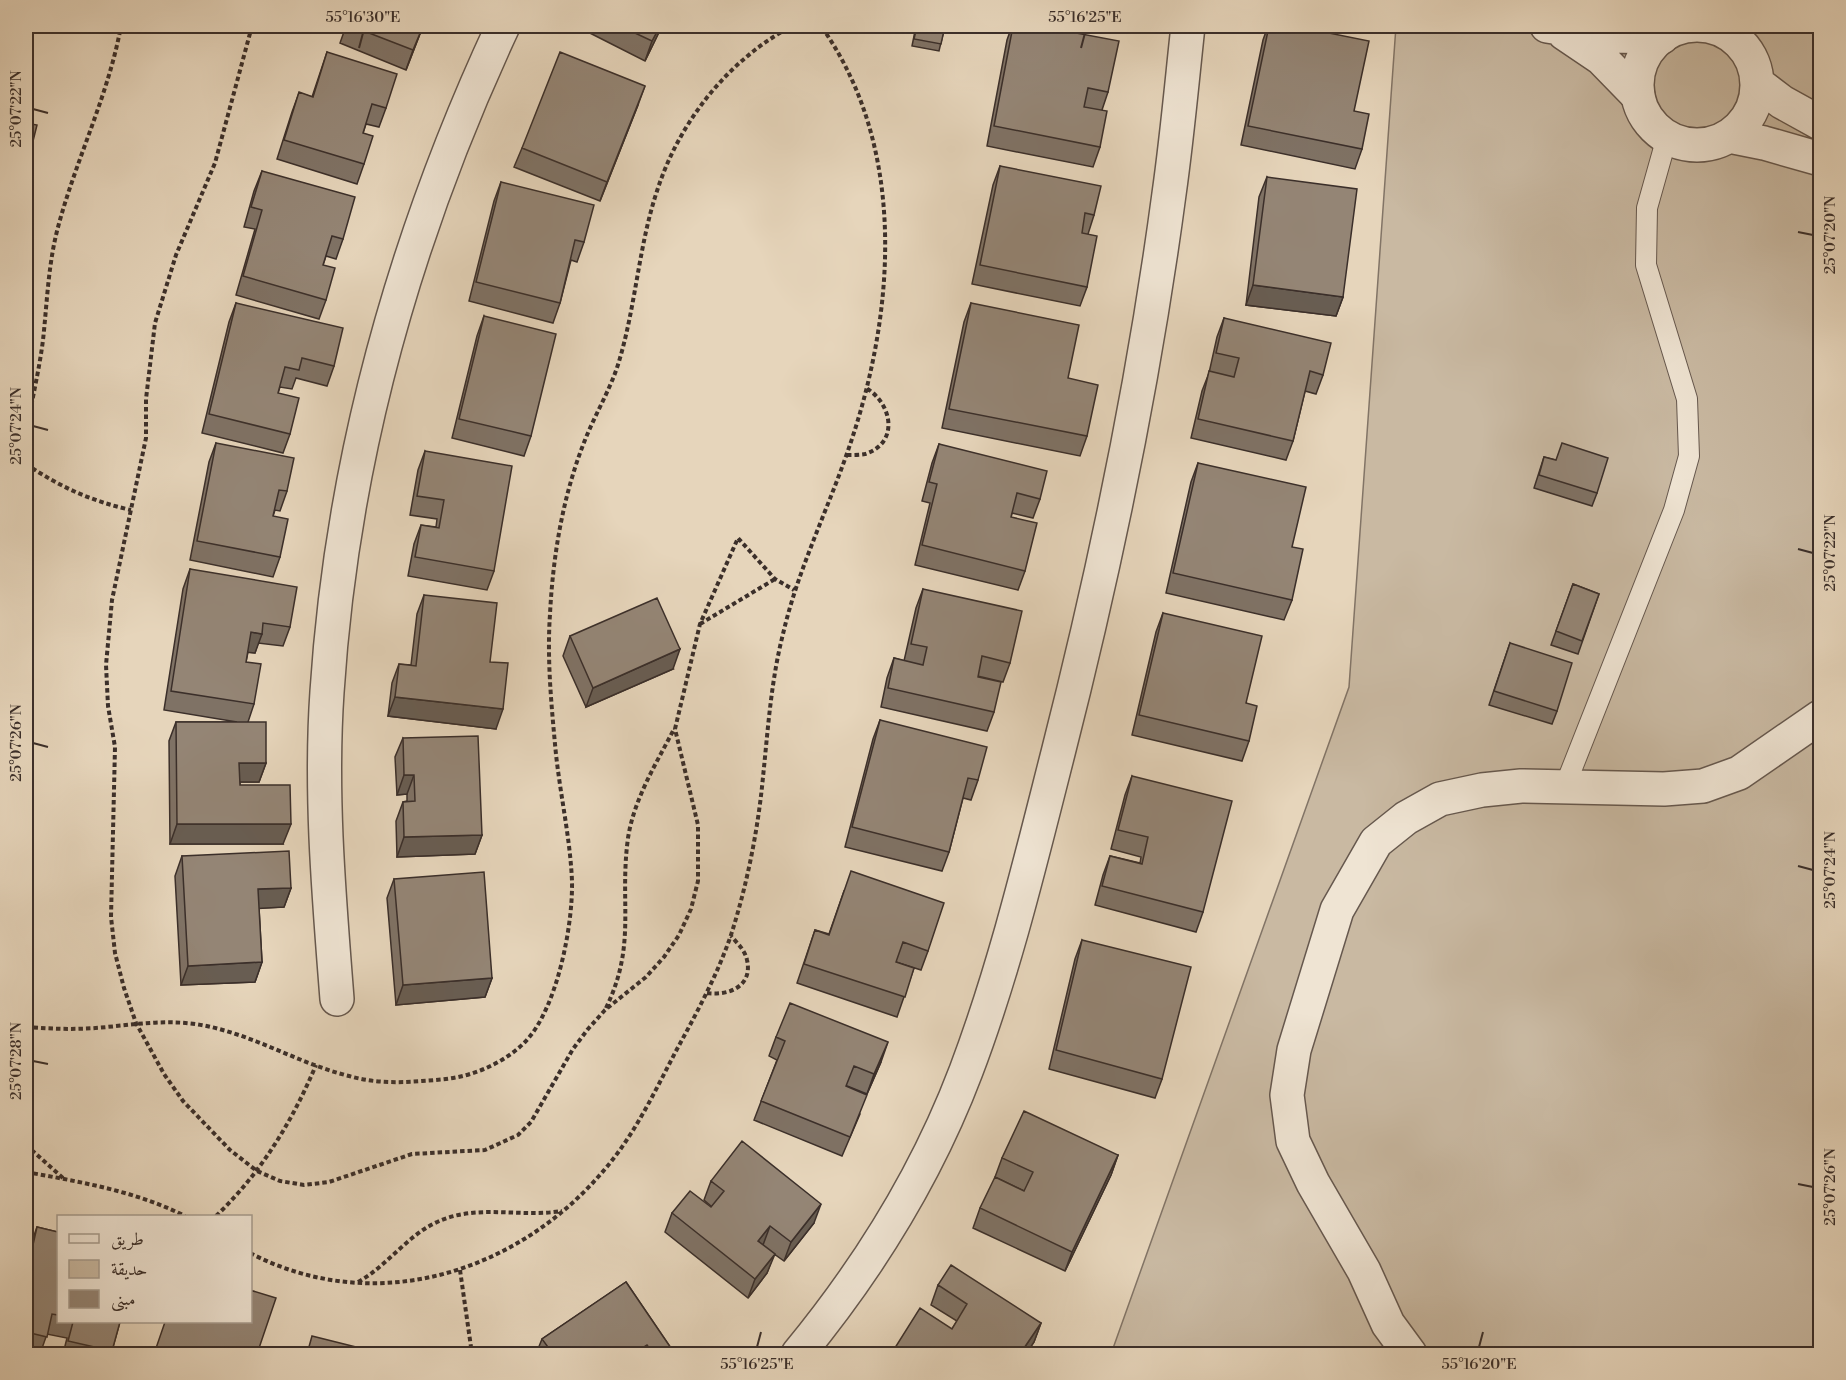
<svg xmlns="http://www.w3.org/2000/svg" width="1846" height="1380" font-family="'Libre Bodoni',Amiri,serif">
<style>
.green{fill:#c9b9a2;stroke:#827466;stroke-width:1.5}
.lines{fill:none;stroke-linecap:round;stroke-linejoin:round}
.service-casing{stroke:#66584e;stroke-width:22}
.minor-casing{stroke:#66584e;stroke-width:36}
.tertiary-casing{stroke:#66584e;stroke-width:36}
.path{stroke:#3b2f2a;stroke-width:4;stroke-dasharray:4.5 3;stroke-linecap:butt}
.service{stroke:#efe4d3;stroke-width:20}
.minor{stroke:#efe4d3;stroke-width:33}
.tertiary{stroke:#efe4d3;stroke-width:33}
.wall{fill:#7f7265;stroke:#3b2f2a;stroke-width:1.5}
.shaded-wall{fill:#685d52;stroke:#3b2f2a;stroke-width:1.5}
.building{fill:#948575;stroke:#3b2f2a;stroke-width:1.5}
.ticks{fill:none;stroke:#3b2f2a;stroke-width:2}
.neatline{fill:none;stroke:#3b2f2a;stroke-width:2}
.ticks-label{font-size:15px;text-anchor:middle;fill:#3b2f2a}
</style>
<rect width="100%" height="100%" fill="#e6d5bb"/>
<filter id="stains"><feTurbulence type="fractalNoise" baseFrequency=".00333" numOctaves="4"/><feColorMatrix values="0 0 0 0 .2 0 0 0 0 .09 0 0 0 0 .02 0 0 0 .5 -.17"/></filter>
<radialGradient id="worn" r=".72"><stop offset=".6" stop-color="#630" stop-opacity="0"/><stop offset="1" stop-color="#630" stop-opacity=".3"/></radialGradient>
<path class="green" d="M1396,26H1820V1354H1111L1349,687Z"/>
<g class="lines">
<defs>
<path id="service" d="M1565,786L1674,510L1689,456L1687,399L1646,265L1647,208L1667,137"/>
<path id="minor" d="M1547,26L1609,36L1662,37
M1564,33L1601,58L1638,96
M337,999C329,897 320,794 327,692C342,461 405,236 503,26
M798,1354C868,1269 927,1174 966,1071C1005,968 1031,859 1058,753C1105,569 1144,382 1169,194C1177,138 1182,81 1188,26
M1410,1354L1388,1324L1364,1271L1313,1183L1293,1141L1287,1095L1294,1050L1337,910L1376,842L1406,818L1440,799L1482,790L1521,786L1664,789L1703,786L1739,773L1820,717"/>
<path id="tertiary" d="M1637 85a60 60 0 1 1 120 0a60 60 0 1 1-120 0Z
M1757,83L1782,102L1820,123
M1729,136L1764,143L1820,159"/>
</defs>
<use href="#service" class="service-casing"/>
<use href="#minor" class="minor-casing"/>
<use href="#tertiary" class="tertiary-casing"/>
<path class="path" d="M252,26L215,163L176,255L155,323L146,399V438L112,600L106,665L108,706L115,747L111,917L115,953L124,988L136,1023L164,1074L183,1101L230,1150L257,1171L280,1181L304,1185L329,1182L412,1154L485,1150L518,1135L531,1122L573,1049L588,1029L605,1010L646,977L664,957L679,935L691,909L698,881V825L675,729L700,624L738,538L775,579L794,590
M26,435C31,403 39,372 43,340C47,304 48,267 57,231C75,161 108,97 121,26
M847,455C853,455 860,455 865,454C900,443 892,403 866,388
M26,464C60,487 91,501 131,510
M700,624L775,579
M707,993C729,996 753,986 747,960C745,950 737,943 731,936
M606,1008C637,944 619,904 628,838C634,799 656,764 674,729
M26,1027C53,1029 80,1030 107,1027C137,1024 165,1020 195,1024C250,1032 296,1063 349,1076C373,1083 397,1083 422,1081C438,1080 454,1079 470,1074C490,1068 510,1057 525,1042C557,1009 573,926 572,881C570,835 559,790 555,744C551,701 547,657 550,614C553,555 563,495 585,440C596,412 612,387 620,358C636,303 639,245 657,191C679,122 728,60 792,26
M26,1145L63,1178
M26,1172C81,1182 135,1191 185,1216
M216,1216C261,1173 292,1122 316,1065
M250,1253C375,1318 518,1273 605,1169C635,1134 655,1091 676,1051C696,1014 717,976 731,935C747,885 758,830 763,777C768,729 771,681 783,634C797,573 824,518 845,459C895,321 910,151 821,26
M460,1270L472,1354
M358,1282C387,1266 406,1237 435,1223C475,1203 519,1218 562,1211"/>
<use href="#service" class="service"/>
<use href="#minor" class="minor"/>
<use href="#tertiary" class="tertiary"/>
</g>
<path class="wall" d="M34,26H52L51,30Z
M346,26H423L406,70L340,43Z
M583,26H662L645,61L582,29Z
M916,26H945L939,51L912,46Z
M1012,26H1039L1108,92L1102,110L1100,147L1093,167L987,146L1007,40Z
M1268,26H1294L1354,111L1362,149L1355,169L1241,145L1263,40Z
M327,52L386,108L379,127L366,124L363,133L364,164L357,184L277,159L292,112L299,93L312,97Z
M638,105L600,201L514,167L522,148Z
M1000,166L1094,215L1088,234L1087,287L1080,306L972,284L993,185Z
M262,171L343,239L336,259L326,256L323,265L326,300L319,319L236,295L255,229L244,227L254,191Z
M1267,177L1343,297L1336,316L1246,305L1259,197Z
M501,182L584,242L577,262L571,260L560,303L553,323L469,301L494,201Z
M236,303L334,366L327,386L296,378L292,389L280,387L278,393L290,434L283,453L202,433L229,322Z
M971,303L1068,378L1087,436L1080,456L942,428L964,322Z
M484,316L531,436L524,456L452,438L477,336Z
M1224,318L1323,375L1316,394L1305,391L1293,441L1286,460L1191,438L1202,391L1209,373L1217,337Z
M216,443L287,491L280,511L275,510L273,516L280,557L273,577L190,560L209,462Z
M939,444L1040,499L1033,518L1012,513L1011,517L1025,571L1018,590L915,565L930,503L922,501L932,463Z
M425,451L494,571L487,590L408,576L414,544L421,525L436,527L437,519L410,515L418,470Z
M1544,457L1555,460L1597,493L1592,506L1534,488Z
M1198,463L1292,547V600L1284,620L1166,593L1191,482Z
M190,569L290,627L283,646L258,643L255,653L248,652L246,662L254,704L248,722L266,763L259,782H240V785L283,844H170L169,741L176,722H237L164,710L183,589Z
M1573,584L1599,594L1578,654L1551,645Z
M923,589L1010,663L1003,682L978,676L994,712L987,731L881,707L887,678L894,658L904,661L916,608Z
M424,595L490,662L496,729L388,716L392,683L399,664L411,665L417,614Z
M1163,613L1246,703L1249,741L1242,761L1132,735L1156,632Z
M570,636L673,669L586,707L563,656Z
M1510,643L1557,711L1552,724L1489,705Z
M880,720L978,780L971,800L963,798L949,852L942,871L845,847L873,739Z
M403,738L482,835L475,854L397,857L396,821L403,802L407,801V794L397,795L395,757Z
M1132,776L1203,912L1196,932L1095,905L1103,875L1110,856L1140,863L1141,857L1111,849L1125,795Z
M182,856L291,888L284,907L259,908L262,962L255,982L181,985L175,876Z
M394,879L492,978L485,997L396,1005L387,898Z
M844,891L928,951L921,970L896,962L914,968L897,1017L797,983L815,930L829,934Z
M1082,940L1162,1079L1155,1098L1049,1069L1075,959Z
M776,1037L881,1062L867,1094L847,1086L860,1114L842,1156L754,1120L777,1060L769,1056Z
M1118,1155L1111,1175L1065,1271L973,1228L980,1208L1024,1191L995,1177L1002,1158Z
M711,1181L814,1223L784,1261L774,1254L767,1273L748,1298L665,1232L672,1213L711,1207V1206L704,1200Z
M37,1227L58,1232V1322H120L111,1354H63L67,1338L47,1334L40,1354H33L26,1353V1266L30,1247Z
M626,1282L675,1354H536L542,1339Z
M938,1285L1041,1323L1034,1342L1026,1354H891L893,1351L952,1329L957,1321L931,1305Z"/>
<path class="shaded-wall" d="M423,26L406,70L413,50Z
M660,26H662L645,61L652,41Z
M645,86L638,105L600,201L607,182Z
M1253,285L1343,297L1336,316L1246,305Z
M251,632L262,634L255,653L244,652Z
M680,649L673,669L586,707L593,688Z
M395,697L503,709L496,729L388,716Z
M239,763H266L259,782H232Z
M404,775H414L407,794L397,795Z
M177,824H291L283,844H170Z
M482,835L475,854L397,857L404,837Z
M291,888L284,907L251,909L258,889Z
M262,962L255,982L181,985L188,966Z
M492,978L485,997L396,1005L403,985Z
M888,1042L881,1062L867,1094L874,1074Z
M1118,1155L1111,1175L1065,1271L1072,1252Z
M821,1204L814,1223L784,1261L791,1242Z
M770,1226L763,1245L758,1241Z
M775,1254L767,1273L748,1298L755,1279Z
M1041,1323L1034,1342L1026,1354H1020Z
M647,1345L644,1354H633Z"/>
<path class="building" d="M351,26H423L413,50Z
M620,26H660L652,41Z
M917,26H945L941,44L914,39Z
M1013,26H1039L1119,41L1108,92L1088,88L1084,107L1107,111L1100,147L994,126Z
M1269,26H1294L1369,41L1354,111L1369,114L1362,149L1248,126Z
M327,52L397,74L386,108L372,104L363,133L373,136L364,164L284,140L299,92L313,97Z
M560,52L645,86L607,182L522,148Z
M26,65L33,67L26,96Z
M26,123L37,125L26,169Z
M1000,166L1101,186L1094,215L1085,213L1082,233L1097,236L1087,287L980,265Z
M262,171L355,197L343,239L332,236L323,265L335,268L326,300L243,276L262,210L251,207Z
M1267,177L1357,189L1343,297L1253,285Z
M501,182L594,205L584,242L575,240L560,303L476,282Z
M236,303L343,328L334,366L302,358L299,370L285,367L278,393L299,398L290,434L209,414Z
M971,303L1079,325L1068,378L1098,385L1087,436L949,409Z
M484,316L556,334L531,436L459,419Z
M1224,318L1331,343L1323,375L1310,371L1293,441L1198,419L1209,371L1234,377L1239,358L1216,353Z
M216,443L294,458L287,491L279,490L273,516L288,519L280,557L197,541Z
M1562,443L1608,458L1597,493L1539,475L1544,457L1556,460Z
M939,444L1047,471L1040,499L1017,493L1011,517L1037,523L1025,571L922,545L937,484L929,482Z
M425,451L512,466L494,571L415,557L421,525L439,528L444,500L417,496Z
M1198,463L1306,487L1292,547L1303,549L1292,600L1173,573Z
M190,569L297,587L290,627L263,623L262,634L251,632L246,662L261,664L254,704L171,691Z
M1573,584L1599,594L1582,641L1556,631Z
M923,589L1022,611L1010,663L982,656L978,677L1001,682L994,712L888,688L894,658L923,665L927,647L911,644Z
M424,595L497,603L490,662L508,663L503,709L395,697L399,664L416,666Z
M657,598L680,649L593,688L570,636Z
M1163,613L1262,636L1246,703L1257,706L1249,741L1139,715Z
M1510,643L1572,663L1557,711L1494,691Z
M880,720L987,747L978,780L968,778L949,852L852,827Z
M176,722H266V763H239L240,785H290L291,824H177Z
M478,736L482,835L404,837L403,802L415,801L414,775H404L403,738Z
M1132,776L1232,801L1203,912L1102,886L1110,856L1142,864L1148,837L1118,830Z
M289,851L291,888L258,889L262,962L188,966L182,856Z
M851,871L944,903L928,951L903,942L896,962L914,968L905,997L804,964L815,930L829,935Z
M484,872L492,978L403,985L394,879Z
M1082,940L1191,967L1162,1079L1056,1050Z
M790,1003L888,1042L874,1074L854,1066L846,1086L867,1095L850,1137L761,1101L785,1041L776,1037Z
M1024,1111L1118,1155L1072,1252L980,1208L995,1177L1024,1191L1033,1172L1002,1158Z
M742,1141L821,1204L791,1242L770,1226L758,1241L775,1254L755,1279L672,1213L690,1191L711,1207L724,1191L711,1181Z
M37,1227L58,1232V1315L52,1314L47,1337L26,1332V1276Z
M951,1265L1041,1323L1020,1354H899L893,1351L920,1308L952,1329L967,1304L938,1285Z
M626,1282L675,1354H654L647,1345L633,1354H553L542,1339Z
M250,1290L276,1298L257,1354H154L165,1322H250Z
M73,1322H120L112,1351L68,1341Z
M312,1336L384,1354H307Z"/>
<path class="ticks" d="M359,48L363,33M1081,48L1085,33M33,109L48,113M1798,232L1813,235M33,426L48,430M1798,549L1813,553M33,743L48,747M1798,866L1813,870M33,1061L48,1064M1798,1184L1813,1187M757,1347L761,1332M1479,1347L1483,1332"/>
<rect width="1846" height="1380" fill="none" stroke="#e6d5bb" stroke-width="66"/>
<rect x="57" y="1215" width="195" height="108" fill="#efe4d3" stroke="#a79c8f" stroke-width="1.5"/>
<rect x="69" y="1234" width="30" height="9" fill="#efe4d3" stroke="#a79c8f" stroke-width="1.5"/>
<text x="111" y="1245" font-size="18" fill="#3b2f2a">طريق</text>
<rect x="69" y="1260" width="30" height="18" fill="#c9b9a2" stroke="#a79c8f" stroke-width="1.5"/>
<text x="111" y="1275" font-size="18" fill="#3b2f2a">حديقة</text>
<rect x="69" y="1290" width="30" height="18" fill="#948575" stroke="#a79c8f" stroke-width="1.5"/>
<text x="111" y="1305" font-size="18" fill="#3b2f2a">مبنى</text>
<rect x="33" y="33" width="1780" height="1314" class="neatline"/>
<g class="ticks-label">
<text x="363" y="22">55°16'30"E</text>
<text x="1085" y="22">55°16'25"E</text>
<text transform="translate(16 109) rotate(-90)" y="5">25°07'22"N</text>
<text transform="translate(1830 235) rotate(-90)" y="5">25°07'20"N</text>
<text transform="translate(16 426) rotate(-90)" y="5">25°07'24"N</text>
<text transform="translate(1830 553) rotate(-90)" y="5">25°07'22"N</text>
<text transform="translate(16 743) rotate(-90)" y="5">25°07'26"N</text>
<text transform="translate(1830 870) rotate(-90)" y="5">25°07'24"N</text>
<text transform="translate(16 1061) rotate(-90)" y="5">25°07'28"N</text>
<text transform="translate(1830 1187) rotate(-90)" y="5">25°07'26"N</text>
<text x="757" y="1369">55°16'25"E</text>
<text x="1479" y="1369">55°16'20"E</text>
</g>
<rect width="100%" height="100%" filter="url(#stains)"/>
<rect width="100%" height="100%" fill="url(#worn)"/>
</svg>
